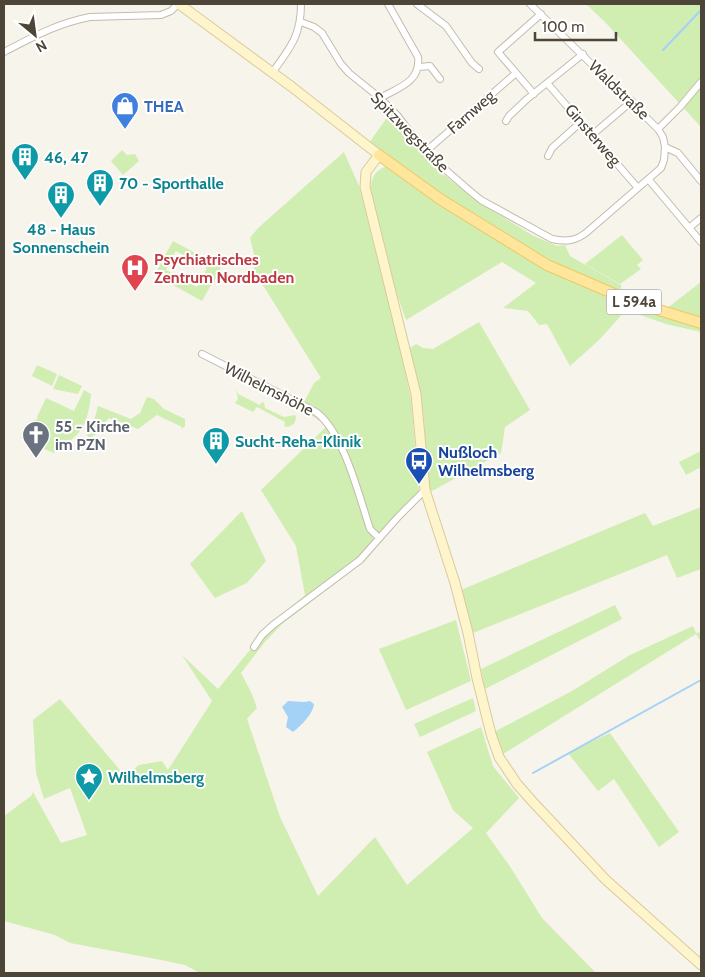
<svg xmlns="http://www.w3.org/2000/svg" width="705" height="977" font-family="Cabin,sans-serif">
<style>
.green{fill:#d0edb2}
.water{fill:#a4d2f6}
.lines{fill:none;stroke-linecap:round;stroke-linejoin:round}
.stream{stroke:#a4d2f6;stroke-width:2}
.street-casing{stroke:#c3bcad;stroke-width:8}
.secondary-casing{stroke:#daca98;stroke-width:11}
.primary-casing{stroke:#edc962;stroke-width:12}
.street{stroke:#fff;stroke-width:6}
.secondary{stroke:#fff5cd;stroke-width:9}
.primary{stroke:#ffe69c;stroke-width:10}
.labels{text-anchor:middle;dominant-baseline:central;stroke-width:4;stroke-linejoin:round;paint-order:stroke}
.shield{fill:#fff;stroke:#827d74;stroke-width:1}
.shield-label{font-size:15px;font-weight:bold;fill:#4c4538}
.street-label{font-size:16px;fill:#4c4538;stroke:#fff}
.shop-label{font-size:16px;font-weight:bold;fill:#366cbe;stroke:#fff;text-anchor:start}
.culture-label{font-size:16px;font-weight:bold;fill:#0d838f;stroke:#fff;text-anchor:start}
.health-label{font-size:16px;font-weight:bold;fill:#be3a42;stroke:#fff;text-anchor:start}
.worship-label{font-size:16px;font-weight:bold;fill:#5b616d;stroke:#fff;text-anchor:start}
.transit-label{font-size:16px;font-weight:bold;fill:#164399;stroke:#fff;text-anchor:start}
</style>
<rect width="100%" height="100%" fill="#f7f4eb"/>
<path class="green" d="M586,4H701V127L605,22Z
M391,112L435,168L477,201L532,235L557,246L565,245L570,256L621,285V294L547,260L482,223L369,143Z
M122,150L127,155L135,154L139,161L123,175L111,161Z
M344,152L359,186L397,335L411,399L419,492L410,500L404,514L365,561L282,624L264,643L241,673L251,692L257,708L247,719L280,817L318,896L375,837L407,885L473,828L453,810L427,752L481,727L493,766L519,798L486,833L511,868L542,918L596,973H200L185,965L161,960L70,943L55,935L4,921V816L31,796L33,792L61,843L87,835L70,788L44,799L36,773L33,720L60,699L125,776L139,765L162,761L168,770L212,701L182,655L218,689L258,640L261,632L305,595L296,546L261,490L327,426L301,408L314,383L321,378L254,271L255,258L250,238L258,228Z
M388,166L537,263L701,327V332L666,324L626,310L599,340L570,366L547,324L539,325L528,311L503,308L536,283L502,262L406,320L387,266L381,229L378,227C374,206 360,173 388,166Z
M622,235L643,260L637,265L641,269L620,284L585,264Z
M173,241L221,267L214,282L203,277L207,268L176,251L172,258L165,255Z
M163,259L170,262L166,270L197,287L201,280L211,285L202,301L155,275Z
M701,282V319L666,309Z
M479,322L530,410L505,427L501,453L434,490L430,491L426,465L424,417L410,348L416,344L423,348L433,349Z
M37,365L57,374L52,386L32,376Z
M59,375L82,386L78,394L53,389Z
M236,389L238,394L260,405L262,402L264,403L265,408L284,417L295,415L296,417L295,422C292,426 288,428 284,426L285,422L257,407L253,412L235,403L238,399Z
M84,390L91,394C90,406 87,423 79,432C73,440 62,446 54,453C37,447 30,440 34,421L38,418L37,417L46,398L74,411Z
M147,397L154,399L164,409L185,419V426L181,430L182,427L157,415L138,429L109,418L95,435L89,438L87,435L94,421L98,406L131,419L140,413Z
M701,451V467L686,475L679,462Z
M701,507V569L677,578L667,555L473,633L461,590L645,513L653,526Z
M242,511L266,561L247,583L215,598L190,564Z
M615,605L622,619L485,689L481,669Z
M456,620L471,681L406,710L379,649Z
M693,626L696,633L701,632V642L696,634L503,754L494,732L572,691L630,655Z
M473,698L476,711L420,737L414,724Z
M610,733L679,832L659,847L614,779L598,791L568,753Z"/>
<path class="water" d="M288,701L304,702L310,701L314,704C313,714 301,726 293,732L286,727L288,717L282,707Z"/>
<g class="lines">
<path class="stream" d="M663,50L701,10
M533,773L701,680"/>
<defs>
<path id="street" d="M417,4L446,26L472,63L479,69
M301,22L314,27L322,33L341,64L349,73L380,98L397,115L425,152L470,191L481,200L552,239C566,242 576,241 587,232L661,168L664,160L665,147L663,137L658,129L530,4
M4,52C33,37 58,23 90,17L161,15L171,11L178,4
M419,67L430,66L440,79
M272,73C290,48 301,36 301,4
M547,83L638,188
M534,94L498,52L541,14
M380,98C398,88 421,82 418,57L388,4
M506,121L509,116L527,99L583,54
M658,129L680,107L701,82
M592,135L632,101
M665,147L678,153L701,181
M425,152L516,73
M548,156L552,148L581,122
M649,180L701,242
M689,228L701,218
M202,354L316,412C344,433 359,496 370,529L379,538
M254,647L262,635L273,625L360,560L398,517L425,490"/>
<path id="secondary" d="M179,4L292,87L379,155L366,172L365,187L416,394L425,490L455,583L468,633L477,678L491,734L499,757L517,784L532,801L605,879L701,965"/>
<path id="primary" d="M379,155L440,199L547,265L633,302L701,323"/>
</defs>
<use href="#street" class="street-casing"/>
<use href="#secondary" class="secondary-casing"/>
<use href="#primary" class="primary-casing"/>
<use href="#street" class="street"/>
<use href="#secondary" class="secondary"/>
<use href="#primary" class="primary"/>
</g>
<defs>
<symbol id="shop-pin" viewBox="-11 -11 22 30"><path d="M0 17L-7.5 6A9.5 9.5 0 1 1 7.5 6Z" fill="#3f7fe0" stroke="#fff"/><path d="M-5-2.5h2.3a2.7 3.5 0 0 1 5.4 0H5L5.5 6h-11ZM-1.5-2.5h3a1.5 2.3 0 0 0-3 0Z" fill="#fff"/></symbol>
<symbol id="building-pin" viewBox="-11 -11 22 30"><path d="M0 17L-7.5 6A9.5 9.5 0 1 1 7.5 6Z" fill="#0f9aa8" stroke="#fff"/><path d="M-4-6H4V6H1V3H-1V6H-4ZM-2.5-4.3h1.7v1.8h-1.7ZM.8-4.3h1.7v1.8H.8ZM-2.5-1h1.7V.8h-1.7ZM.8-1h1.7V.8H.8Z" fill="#fff"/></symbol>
<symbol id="hospital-pin" viewBox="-11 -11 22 30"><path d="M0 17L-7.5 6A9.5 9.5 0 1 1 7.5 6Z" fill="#e0444e" stroke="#fff"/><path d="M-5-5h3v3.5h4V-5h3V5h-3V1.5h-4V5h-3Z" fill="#fff"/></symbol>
<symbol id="church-pin" viewBox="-11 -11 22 30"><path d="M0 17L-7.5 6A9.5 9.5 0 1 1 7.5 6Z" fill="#6b7280" stroke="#fff"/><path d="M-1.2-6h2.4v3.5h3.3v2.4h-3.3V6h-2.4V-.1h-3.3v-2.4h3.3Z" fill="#fff"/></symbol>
<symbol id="bus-pin" viewBox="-11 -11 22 30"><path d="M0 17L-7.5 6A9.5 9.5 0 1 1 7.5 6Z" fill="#1a4fb4" stroke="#fff"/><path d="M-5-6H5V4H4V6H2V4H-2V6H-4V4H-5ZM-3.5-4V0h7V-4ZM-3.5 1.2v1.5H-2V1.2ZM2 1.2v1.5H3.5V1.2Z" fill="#fff"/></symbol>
<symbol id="sight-pin" viewBox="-11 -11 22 30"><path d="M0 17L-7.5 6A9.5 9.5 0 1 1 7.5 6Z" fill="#0f9aa8" stroke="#fff"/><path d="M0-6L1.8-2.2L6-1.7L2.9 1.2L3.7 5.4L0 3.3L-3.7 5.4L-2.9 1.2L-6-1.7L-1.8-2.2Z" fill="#fff"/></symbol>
</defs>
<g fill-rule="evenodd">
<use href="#shop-pin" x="109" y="90" width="32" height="43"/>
<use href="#building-pin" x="9" y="141" width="32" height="43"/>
<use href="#building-pin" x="84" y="167" width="32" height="43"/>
<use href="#building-pin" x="45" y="179" width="32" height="43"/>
<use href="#hospital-pin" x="119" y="252" width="32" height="43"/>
<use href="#church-pin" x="20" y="419" width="32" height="43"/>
<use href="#building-pin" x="200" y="425" width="32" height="43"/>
<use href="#bus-pin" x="403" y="445" width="32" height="43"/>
<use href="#sight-pin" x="73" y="761" width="32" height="43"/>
</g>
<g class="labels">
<rect class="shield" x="606.5" y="289.5" width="55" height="25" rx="4"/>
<g class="shield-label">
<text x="634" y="302">L 594a</text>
</g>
<g class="street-label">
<text transform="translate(619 90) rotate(44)">Waldstraße</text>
<text transform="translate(471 112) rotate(-41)">Farnweg</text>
<text transform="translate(410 132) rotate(46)">Spitzwegstraße</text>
<text transform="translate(593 135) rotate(49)">Ginsterweg</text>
<text transform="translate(269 389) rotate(27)">Wilhelmshöhe</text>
</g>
<g class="shop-label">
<text x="144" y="106">THEA</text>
</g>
<g class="culture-label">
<text x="44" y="157">46, 47</text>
<text x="119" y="183">70 - Sporthalle</text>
<text x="61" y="229" text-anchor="middle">48 - Haus<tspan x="61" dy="18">Sonnenschein</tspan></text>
<text x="235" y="441">Sucht-Reha-Klinik</text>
<text x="108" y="777">Wilhelmsberg</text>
</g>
<g class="health-label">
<text x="154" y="259">Psychiatrisches<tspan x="154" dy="18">Zentrum Nordbaden</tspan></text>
</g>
<g class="worship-label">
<text x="55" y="426">55 - Kirche<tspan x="55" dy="18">im PZN</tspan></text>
</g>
<g class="transit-label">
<text x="438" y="452">Nußloch<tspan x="438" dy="18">Wilhelmsberg</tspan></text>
</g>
</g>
<rect width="705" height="977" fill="none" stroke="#4c4538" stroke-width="10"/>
<g transform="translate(35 35) rotate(151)" stroke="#ffffff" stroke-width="4" paint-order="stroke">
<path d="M0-4L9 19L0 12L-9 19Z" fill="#4c4538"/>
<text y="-8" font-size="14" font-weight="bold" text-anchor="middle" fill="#4c4538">N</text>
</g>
<path d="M535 32v8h81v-8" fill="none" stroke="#4c4538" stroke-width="2.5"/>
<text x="542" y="32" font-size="15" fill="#4c4538" stroke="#ffffff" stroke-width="4" paint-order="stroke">100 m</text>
</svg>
